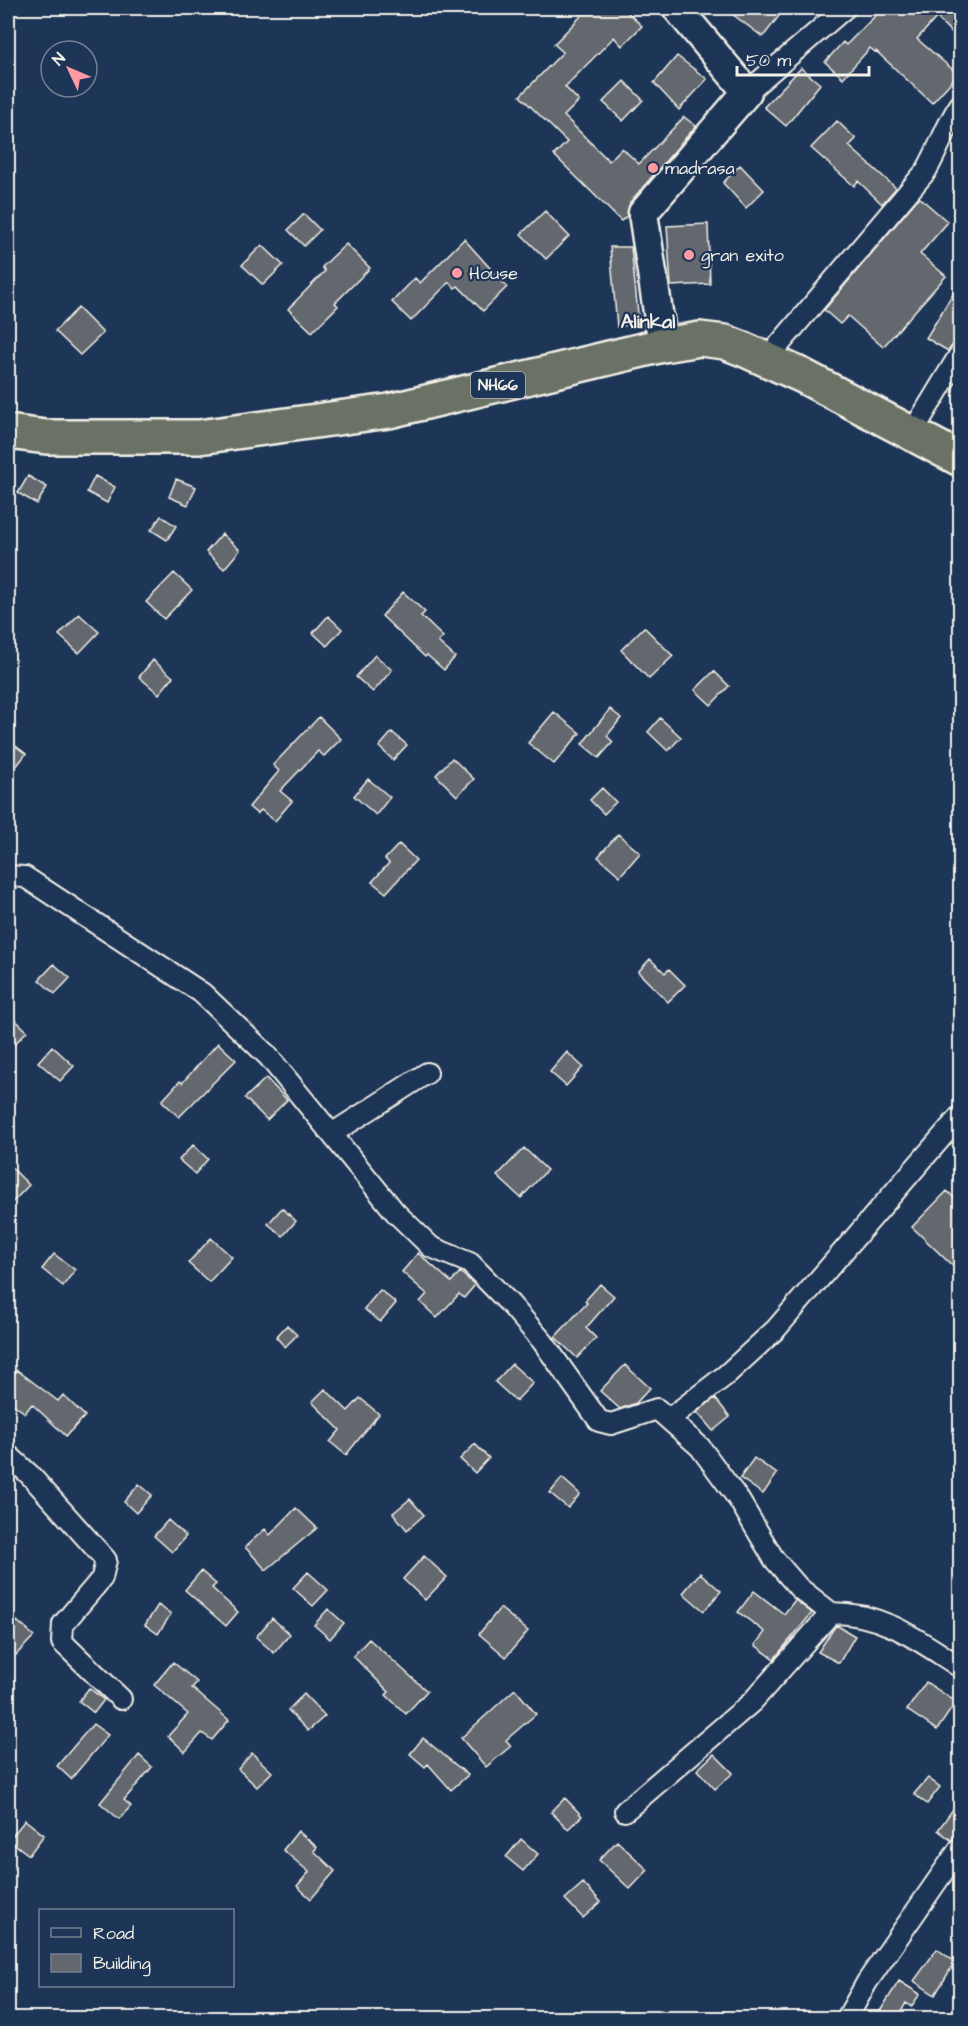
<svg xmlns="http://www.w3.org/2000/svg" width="968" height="2026" font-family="'Architects Daughter',sans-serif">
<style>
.building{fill:#63686e;stroke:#f4f1e8;stroke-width:1.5}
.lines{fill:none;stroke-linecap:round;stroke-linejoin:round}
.street-casing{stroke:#f4f1e8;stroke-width:24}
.secondary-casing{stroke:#f4f1e8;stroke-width:33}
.highway-casing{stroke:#f4f1e8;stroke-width:38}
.street{stroke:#1d3557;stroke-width:20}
.secondary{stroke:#1d3557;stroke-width:28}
.highway{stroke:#6a7266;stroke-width:33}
.poi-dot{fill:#ff9aa2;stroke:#1d3557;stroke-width:2}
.labels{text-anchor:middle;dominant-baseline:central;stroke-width:4.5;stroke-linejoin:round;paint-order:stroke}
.shield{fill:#1d3557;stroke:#b4b9bc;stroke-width:1.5}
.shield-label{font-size:16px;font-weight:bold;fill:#f4f1e8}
.poi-label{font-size:18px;fill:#f4f1e8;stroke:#1d3557;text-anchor:start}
.neighbourhood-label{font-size:20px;font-weight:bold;fill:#f4f1e8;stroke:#1d3557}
</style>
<rect width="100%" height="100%" fill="#1d3557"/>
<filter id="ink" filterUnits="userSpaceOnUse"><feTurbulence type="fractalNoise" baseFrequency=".0167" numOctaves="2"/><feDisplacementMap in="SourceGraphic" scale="12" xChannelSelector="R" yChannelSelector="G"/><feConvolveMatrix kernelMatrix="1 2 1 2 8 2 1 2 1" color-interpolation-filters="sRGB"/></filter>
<g filter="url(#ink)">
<path class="building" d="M575,8H623L642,26L622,46L614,37L565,87L579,101L564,116L609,161L622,148L639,164L684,117L696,126L630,202L627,216L621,221L554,155L567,142L520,96L563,52L554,44L582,15Z
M724,8H785L763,37Z
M883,8H928L938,16L917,39L958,74L932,103L876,51L875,52L870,48L843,78L825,62L843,42L846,45Z
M949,8H960V41L938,19Z
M677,56L707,79L679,110L654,83Z
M801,68L820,84L786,126L764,107Z
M624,81L643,100L623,121L603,102Z
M837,121L856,139L849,146L896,188L882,204L858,181L854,186L811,148Z
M740,165L764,190L746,208L723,183Z
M919,197L948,222L920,254L946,276L883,347L848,316L840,324L824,310Z
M545,211L569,236L546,259L521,234Z
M304,214L320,230L304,246L288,230Z
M708,224L710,284L671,286L667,226Z
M464,239L507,287L483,311L458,286L455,288L449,282L411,321L392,302L415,278L420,283Z
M346,244L370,268L335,303L338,306L312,332L288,309L325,271L322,267Z
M262,245L283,265L263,285L242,265Z
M610,247H631L639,323L617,327Z
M960,282V342L954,344L948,351L926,338Z
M78,308L103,333L80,355L55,331Z
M28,476L47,487L37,504L18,493Z
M95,476L115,487L107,503L87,492Z
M176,479L196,487L188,505L169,497Z
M161,516L176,526L167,540L151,530Z
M222,534L240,550L224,569L206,552Z
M174,573L192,590L164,619L146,602Z
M403,592L425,612L421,616L443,637L438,642L455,657L444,670L427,655L425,657L382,616Z
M79,614L99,632L79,653L59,635Z
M328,616L342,629L327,646L313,633Z
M644,627L673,656L649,679L621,650Z
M375,655L392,670L373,692L356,677Z
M153,660L173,677L159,694L139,677Z
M714,671L729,686L711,705L695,690Z
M610,709L621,718L607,736L613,742L599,758L582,744Z
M554,712L580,733L554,764L528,743Z
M319,717L341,739L324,756L318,751L280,791L292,801L275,821L261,810L257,814L249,807L279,771L273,765Z
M660,718L681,737L668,751L648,732Z
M392,732L407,745L393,760L379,747Z
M13,744L26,754L8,777V751Z
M452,758L474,779L457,796L436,775Z
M368,779L390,797L376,815L354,796Z
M602,788L616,802L604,814L590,800Z
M618,834L640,853L620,876L598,857Z
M399,844L416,860L386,893L372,882L389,863L385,859Z
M650,959L665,973L669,969L685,985L668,1002L638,972Z
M54,964L70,978L55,994L39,980Z
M8,1013L27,1031L8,1051Z
M218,1043L236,1060L179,1117L162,1101L180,1081L182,1083Z
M52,1046L74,1066L60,1081L38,1062Z
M567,1052L583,1067L566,1086L550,1072Z
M266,1078L287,1100L267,1120L245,1098Z
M193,1145L208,1159L195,1174L179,1160Z
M524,1148L547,1170L521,1198L497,1176Z
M8,1164L29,1185L8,1207Z
M947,1191L960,1203V1273L912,1227Z
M282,1208L296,1221L283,1236L268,1224Z
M211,1238L232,1257L209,1282L188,1263Z
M418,1253L451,1282L460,1272L475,1285L464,1298L459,1294L437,1318L420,1302L427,1294L402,1272Z
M54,1254L75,1270L63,1286L42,1269Z
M600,1284L614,1296L586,1328L596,1338L577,1358L555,1337L587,1303L585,1301Z
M380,1290L396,1303L380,1322L364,1309Z
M287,1325L297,1335L285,1347L276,1337Z
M512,1364L533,1383L516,1401L495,1382Z
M625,1365L650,1388L636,1403L620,1409L600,1391Z
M17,1370L58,1401L63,1395L85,1416L66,1436L32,1404L25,1413L8,1400V1383Z
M325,1389L348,1411L360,1398L379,1414L346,1455L330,1442L340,1430L312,1402Z
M715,1398L730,1417L713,1431L697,1412Z
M475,1444L489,1458L475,1473L460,1459Z
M754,1458L777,1474L763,1494L740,1478Z
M562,1478L580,1494L568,1508L550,1493Z
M139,1484L152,1495L136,1513L124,1502Z
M410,1499L424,1515L407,1530L393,1513Z
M296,1508L317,1528L266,1570L245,1547L265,1529L270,1535Z
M168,1520L186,1536L172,1552L154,1536Z
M424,1556L447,1577L425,1600L403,1579Z
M201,1571L216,1584L212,1588L238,1612L226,1626L185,1590Z
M308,1572L328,1590L313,1606L293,1588Z
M700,1573L721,1591L704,1611L683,1593Z
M754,1591L784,1614L795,1600L812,1613L774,1659L755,1645L765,1632L738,1612Z
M158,1605L171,1614L158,1634L145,1625Z
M500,1608L528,1631L506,1657L479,1634Z
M328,1609L344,1623L330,1639L314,1625Z
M272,1618L290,1634L274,1653L256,1637Z
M17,1621L34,1636L16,1655L8,1647V1631Z
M836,1625L855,1636L839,1663L818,1652Z
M369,1639L427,1691L406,1714L386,1695L389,1692L353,1656Z
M173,1662L197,1682L192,1688L229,1720L212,1740L202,1733L185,1752L168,1736L188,1714L154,1685Z
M926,1682L956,1702L937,1730L907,1710Z
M89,1688L104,1700L94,1713L79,1701Z
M515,1689L536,1714L506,1740L511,1746L486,1767L461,1738Z
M304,1694L325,1716L308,1731L288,1710Z
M93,1724L108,1735L71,1779L57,1766Z
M423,1738L468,1775L451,1790L428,1764L425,1767L410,1754Z
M252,1753L272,1772L257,1787L238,1769Z
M714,1754L733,1773L715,1789L697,1770Z
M139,1755L152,1767L124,1800L131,1806L119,1819L100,1803Z
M928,1778L940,1787L927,1804L914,1794Z
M565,1798L582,1816L568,1829L551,1812Z
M953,1809L960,1815V1833L951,1840L938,1830Z
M25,1820L44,1835L29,1855L9,1840Z
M298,1831L317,1847L314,1851L335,1871L311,1899L297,1886L309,1872L283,1850Z
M521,1839L538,1854L523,1871L506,1857Z
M617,1841L648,1870L630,1889L599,1860Z
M583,1883L601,1902L583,1918L565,1899Z
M937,1949L955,1962L935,1995L914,1981Z
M899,1981L920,1994L911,2007L906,2003L901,2012L914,2019H875Z"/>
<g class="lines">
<defs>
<path id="street" d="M747,92L845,8
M767,359L926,171C939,149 946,125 960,105
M912,433L960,354
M8,876L25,877L202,993L268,1056L395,1212L431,1247L470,1263L511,1305L543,1342L599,1421L611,1424L657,1409L700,1447L739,1500L774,1559L799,1588L831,1613
M333,1133L427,1073
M669,1419L726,1375L776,1329L960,1116
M8,1455L30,1475L106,1560L102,1578L63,1624L62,1642L121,1699
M625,1811L752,1702L831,1613C884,1613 918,1640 960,1667
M847,2018L867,1982L960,1848"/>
<path id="secondary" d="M663,345L643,213L747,92L677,8"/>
<path id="highway" d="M8,432L46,437H199L389,411L663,345L700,339L725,342L743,349L803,376L960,459"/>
</defs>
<use href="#street" class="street-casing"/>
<use href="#secondary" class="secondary-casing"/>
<use href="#highway" class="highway-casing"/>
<use href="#street" class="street"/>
<use href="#secondary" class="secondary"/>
<use href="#highway" class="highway"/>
</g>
</g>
<g class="poi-dot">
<circle cx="653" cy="168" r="6"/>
<circle cx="689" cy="255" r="6"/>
<circle cx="457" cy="273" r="6"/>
</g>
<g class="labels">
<rect class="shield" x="471" y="372" width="54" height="26" rx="4.5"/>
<g class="shield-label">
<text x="498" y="385">NH66</text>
</g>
<g class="poi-label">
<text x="665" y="168">madrasa</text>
<text x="701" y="255">gran exito</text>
<text x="469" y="273">House</text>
</g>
<g class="neighbourhood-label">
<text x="648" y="322">Alinkal</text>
</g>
</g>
<rect width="968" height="2026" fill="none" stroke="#1d3557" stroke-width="30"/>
<rect x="15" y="15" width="938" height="1996" fill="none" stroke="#f4f1e8" stroke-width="2" filter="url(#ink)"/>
<rect x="39" y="1909" width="195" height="78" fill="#1d3557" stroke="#738091" stroke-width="1.5"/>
<rect x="51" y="1928" width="30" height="9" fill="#1d3557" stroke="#738091" stroke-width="1.5"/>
<text x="93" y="1939" font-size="18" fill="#f4f1e8">Road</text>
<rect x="51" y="1954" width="30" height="18" fill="#63686e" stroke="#738091" stroke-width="1.5"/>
<text x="93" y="1969" font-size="18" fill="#f4f1e8">Building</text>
<g transform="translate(69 69) rotate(314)"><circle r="28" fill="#1d3557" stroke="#738091" stroke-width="1.5"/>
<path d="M0-4.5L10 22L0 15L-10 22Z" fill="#ff9aa2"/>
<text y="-9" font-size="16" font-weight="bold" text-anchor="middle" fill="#f4f1e8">N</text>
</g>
<path d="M737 66v9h132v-9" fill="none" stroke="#f4f1e8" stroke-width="3"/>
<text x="746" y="66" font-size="18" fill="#f4f1e8" stroke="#1d3557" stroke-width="4.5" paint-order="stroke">50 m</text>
</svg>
